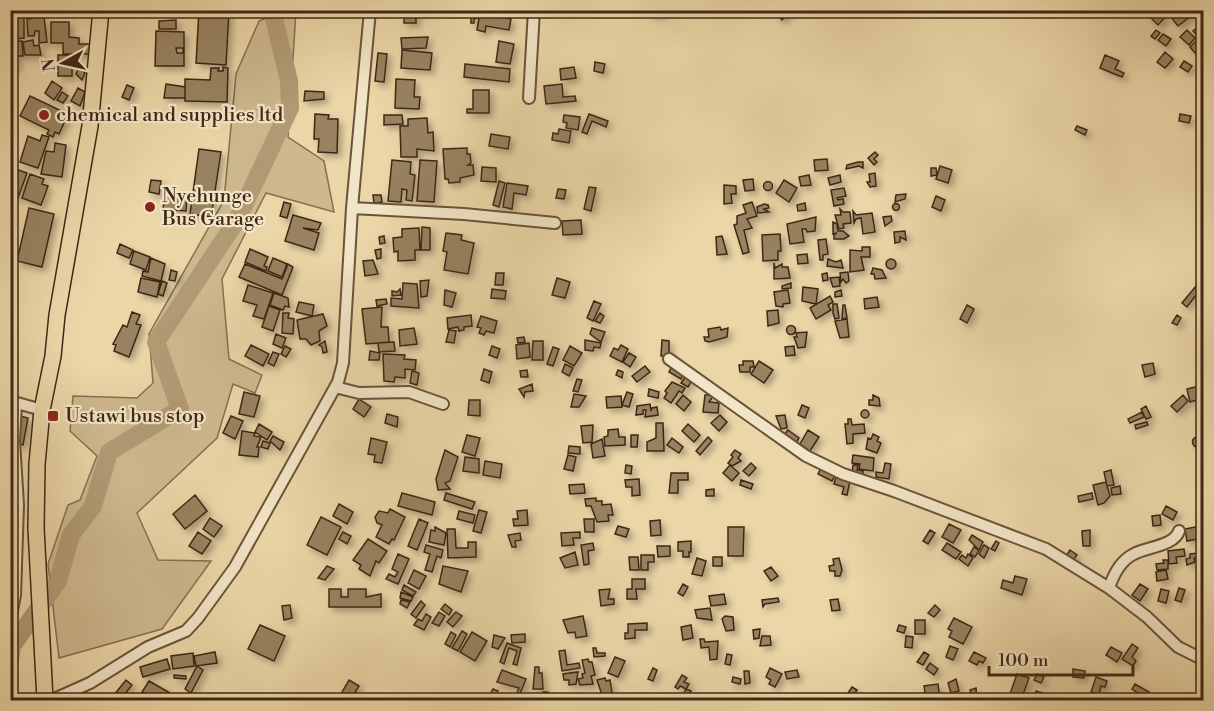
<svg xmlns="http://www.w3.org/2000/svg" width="1214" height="711" font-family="'Libre Bodoni',serif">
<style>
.green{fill:#ceb88e;stroke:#867051;stroke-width:1.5}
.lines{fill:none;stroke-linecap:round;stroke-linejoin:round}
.river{stroke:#b19b75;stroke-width:18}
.building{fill:#988260;stroke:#3f2814;stroke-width:1.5;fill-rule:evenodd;filter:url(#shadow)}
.minor-casing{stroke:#6a5439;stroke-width:14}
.highway-casing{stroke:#3f2814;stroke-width:18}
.minor{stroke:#f2e4c6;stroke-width:10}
.highway{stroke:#ebd6a7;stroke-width:15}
.poi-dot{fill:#8f2418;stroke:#f2e4c6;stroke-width:2}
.labels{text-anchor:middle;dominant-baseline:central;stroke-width:4.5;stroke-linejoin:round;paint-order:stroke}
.poi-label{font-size:20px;fill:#3f2814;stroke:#f2e4c6;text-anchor:start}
</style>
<defs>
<filter id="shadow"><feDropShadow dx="4" dy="4" stdDeviation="3" flood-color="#0004"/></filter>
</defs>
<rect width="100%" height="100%" fill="#ebd6a7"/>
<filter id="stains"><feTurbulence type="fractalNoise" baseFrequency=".00333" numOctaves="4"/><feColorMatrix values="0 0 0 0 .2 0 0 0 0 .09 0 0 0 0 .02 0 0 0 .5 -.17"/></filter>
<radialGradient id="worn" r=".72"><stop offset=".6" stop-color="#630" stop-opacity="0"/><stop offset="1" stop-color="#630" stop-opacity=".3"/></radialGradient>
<path class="green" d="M285,10L296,11L288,137L324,161L334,212L266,193L222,279L229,359L262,375L255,393L233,384L217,438L137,513L158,560L211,561L162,629L59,658L48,564L68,505L80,500L97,456L70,431L73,396L137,398L153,383L149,334L224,200L236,74L259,21Z"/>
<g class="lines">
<path class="river" d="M10,660L12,646L58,581L71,535L93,506L109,452L180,409L156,342L237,220L290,108L289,81L272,10"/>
</g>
<path class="building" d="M199,10H229L226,65L196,63Z
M404,10H433V11L416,12V23H404Z
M649,10H662L661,15L648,13Z
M778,10H791L782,20L775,13Z
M1148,10L1157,15L1161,11L1166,16L1158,25L1146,13Z
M1178,10H1195L1196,12L1178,26L1170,16Z
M471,11H477L478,18L474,19V23H471Z
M480,13L511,19L509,30L486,26L485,32L477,30Z
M24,16V38L14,39L13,33L10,34L11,18Z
M44,17L47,42L39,43V31H35L34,36H28L27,19Z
M176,20V29H159V21Z
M51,22H69V37L79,38V44H94V54H63V43H51Z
M1201,24L1204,33L1199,37L1193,31Z
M1156,30L1160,33L1155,39L1151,36Z
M1187,30L1195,38L1189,45L1180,37Z
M156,31L184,32V66H155ZM176,48H183V53H177Z
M1163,34L1171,39L1166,46L1158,40Z
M428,37L426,48L402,49L401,38Z
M1199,38L1204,44L1195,53L1190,47Z
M33,40L34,46L39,45L41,55H25L23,42Z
M22,41L23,56H16L17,67L10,68V42Z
M499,41L514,44L510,64L496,62Z
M402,50L432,53L430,70L401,68Z
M1165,52L1173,59L1165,68L1157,62Z
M378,53L387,54L384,82L375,81Z
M58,55H72V76H58Z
M1105,55L1119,61L1115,69L1124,73L1122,77L1100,68Z
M1184,61L1192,66L1188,72L1180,67Z
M595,62L605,64L603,73L594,71Z
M465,64L510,69L509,82L464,77Z
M79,67L85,73L82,80L76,74Z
M223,67L228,68L227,102L185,101V79L210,80L211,68H219L218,71H223Z
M574,67L576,78L561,80L560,69Z
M396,79L415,80L414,97H420L419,109L395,108Z
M52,81L62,88L54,100L45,93Z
M166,84L185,87V98H164Z
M562,84L563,97L575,96L576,101L546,104L544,86Z
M127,85L134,88L129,100L122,97Z
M78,88L85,92L80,106L71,101Z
M473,90H489V113H467V109H473Z
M305,91L324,92V99L304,101Z
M62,92L68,96L63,103L57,100Z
M30,96L68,114L59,134L55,132L53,137L47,134L49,130L20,116Z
M315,114L329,115L328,119H338L337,153L318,152L319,139H314Z
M589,114L608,121L606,127L592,121L587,134L582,132Z
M1180,114L1191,116L1189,123L1179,121Z
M384,115H402L403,124L384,125Z
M564,115L580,117L578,130L566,128L567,123L563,122Z
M427,118L428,133L433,132L434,151L417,149V157H401L400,126H408V119Z
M1077,126L1087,130L1085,135L1075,130Z
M559,129L571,131L569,143L552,140L553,133L558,134Z
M491,134L510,137L508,149L489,146Z
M42,135L49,137L38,168L20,162L28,136L40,141Z
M55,143L66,145L62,177L41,174L46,151L54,152Z
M467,148V154H470L471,163L468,165H473L474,175L460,178V182L449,183L448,179H445L443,149Z
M199,149L221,152L211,217L190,214Z
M875,152L878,155L874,159L877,162L874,165L868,158Z
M827,159L828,170L815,171L814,160Z
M392,160L411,162L410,174L415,175L412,201L406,200L407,190L402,189L401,202L388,201Z
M420,160L437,161L434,202L417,201Z
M858,162H863V168L859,166L846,169L847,165Z
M940,166L952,170L948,183L936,179Z
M10,167L27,173L18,198L10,195Z
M482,167L496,168V182L481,181Z
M931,168H936L937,175L931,176Z
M875,173L876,186L870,187L867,182H870L869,174Z
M30,174L44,179L42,184L48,186L41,205L22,198Z
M809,175L811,185L801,186L799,177Z
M840,175L841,182L830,185L828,178Z
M753,179L754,190L745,191L743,180Z
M151,180L161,181L159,194L149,192Z
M784,180L797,188L789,202L776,193Z
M499,181L505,183L499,207L493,205Z
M763.5 186a4.5 4.5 0 1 1 9 0a4.5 4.5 0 1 1-9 0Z
M507,183L528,186L526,195L514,193L512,209L503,207Z
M724,185L736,186V194H731L732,203L724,204Z
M589,187L596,188L591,211L584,209Z
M844,188L846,196L837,198L838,200L843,199L844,204L834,206L831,190Z
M558,189L566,190L564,199L556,198Z
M165,194L187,196L186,211L163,209Z
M906,194L905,199L895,202L896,195Z
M373,195H381L382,202L374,203Z
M936,196L945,200L941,211L932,207Z
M284,202L291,204L287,218L280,216Z
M752,202L757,216L747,219L752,228L744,230L749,252L743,254L734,225L737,224V216L746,213L743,205Z
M805,203L806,210L798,211L797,205Z
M892.5 207a3.5 3.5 0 1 1 7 0a3.5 3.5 0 1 1-7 0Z
M764,204L768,205L769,208L764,209L769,212L758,213L757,207Z
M29,208L54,214L42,267L17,261Z
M840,209L843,212H850L851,223L843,224L844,228L839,229L835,215H841Z
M853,211L856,215L872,213L875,232L863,234L861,218L856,219L854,223Z
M293,215L321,223L318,230L303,228L319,233L314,250L285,241Z
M891,216L892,221L885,226L883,217Z
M816,217L815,231L807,232L806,229H802L804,242L790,244L787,224Z
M581,220L582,234L563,235L562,221Z
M833,222L837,224L838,231H843L849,236L844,239H834V235L837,233L833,234Z
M422,227L430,228V250H421Z
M419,228L420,250H415V260L398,261V251L394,252L393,238L402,237V229Z
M905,231L906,240L900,237V242L895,243L894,232Z
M446,233L462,235L461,240L474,243L468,274L444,270L447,252L443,251Z
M780,234L781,251H778V260L763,261L762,235Z
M384,236L385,243L380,244L379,237Z
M722,236L727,254L717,255L716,237Z
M826,239L828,254L823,255V260H820L818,240Z
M120,244L133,250L129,258L117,253Z
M862,247H870V257H861L864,270L850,272V250L862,251Z
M250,249L268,257L264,266L267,267L266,271L245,262Z
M381,249V258L377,259L375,250Z
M134,251L150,257L146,270L130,264Z
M807,254L808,263L798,264L797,255Z
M151,258L165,264L161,281L142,276L143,271L148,272Z
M273,258L287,264L282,277L268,271Z
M886 264a5 5 0 1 1 10 0a5 5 0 1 1-10 0Z
M828,259L836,262L841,260L843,268L827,266Z
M373,260L378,274L365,276L363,261Z
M774,263L775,268L782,264V267H788L790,278L774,279Z
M245,264L282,279L288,264L293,267L282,295L239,277Z
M873,268L882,270L886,278L875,279L874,274H871Z
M171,270L177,272L175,281L169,280Z
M848,272L849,281L846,283L843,279L841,282L840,273Z
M496,273H504L503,285H495Z
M827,273L828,280L823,281L822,274Z
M839,277L840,286L833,287L830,278Z
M141,278L160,282L157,297L138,292Z
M557,278L570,282L565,298L552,295Z
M429,280L427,296L421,297L420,281Z
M162,281L167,283L163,296L158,294Z
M403,283L417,284L419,308L391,306V298L402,299Z
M791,283V288L782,289V286Z
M248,285L273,293L264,319L253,316L257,305L243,301Z
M1196,286L1200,290L1187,307L1182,303Z
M803,287L818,289L816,304L802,301Z
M400,289L401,295L392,296V291L397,292Z
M492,289L506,291L505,299L491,298Z
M445,290L456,293L452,307L444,305Z
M788,290L790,303L783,304V307L776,306L774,292Z
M841,290L842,296L835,297V292Z
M274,293L288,298L289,307L285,306L283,310L270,305Z
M830,296L833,302L828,305L831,310L816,319L810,308Z
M877,297L879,307L865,309L864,299Z
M386,299L387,304L377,306L376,300Z
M594,301L601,304L593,321L587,318Z
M299,302L314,305L312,316L296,312Z
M833,304H837L839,318L835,319L833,313Z
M843,305H845L847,318L842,319Z
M967,305L974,309L967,323L960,319Z
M269,306L280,310L273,331L262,327Z
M382,307L381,327H388L389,342L366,344L362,309Z
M778,310L779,323L768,326L767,311Z
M132,312L140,315L136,324L141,325L129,357L114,351L116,345L113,344L123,325L127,327Z
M283,313H289L288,318L294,319L293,334L282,333Z
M600,313L604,316L600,323L595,321Z
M323,314L327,326L319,331L320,341L311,345L306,339H300L297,320Z
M471,315L472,326L464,327V330L459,331L458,327L448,329L447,318Z
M1177,315L1181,318L1177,325L1172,323Z
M481,316L497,321L494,333L486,331L484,335L479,333L481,328L477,327Z
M847,319L849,337L840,338L835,321Z
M786.5 330a4.5 4.5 0 1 1 9 0a4.5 4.5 0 1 1-9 0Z
M720,327L721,330L728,328L727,337L709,342L705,341L704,337H709L708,329Z
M414,328L417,344L400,346L399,330Z
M592,328L605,332L601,342L590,334Z
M449,330L456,331L454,343L446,342Z
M807,332L805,347L798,348L794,337H797L796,333Z
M276,334L286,338L282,348L273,344Z
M524,337L525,342L518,343L517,338Z
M585,340L601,343L600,348L594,347L593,351L585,350Z
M662,340L669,341V356H661Z
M325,341L327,352L323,353L322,347L319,345Z
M533,341H543V360H532Z
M394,342L395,351L379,352L378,343Z
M529,343L530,357L517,359L516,345Z
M251,345L269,354L263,366L245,356Z
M621,345L628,349L622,362L610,356L614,348L618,350Z
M285,346L291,349L286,357L281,354Z
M492,346L500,349L497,358L489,355Z
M570,346L582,353L574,366L563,360Z
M794,346L795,355L786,356L785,347Z
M553,347L559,349L553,366L547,364Z
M370,351L380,353L379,360H369Z
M273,352L279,354L274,366L268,363Z
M629,353L636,357L630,367L623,362Z
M383,354L405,355L404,359L416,360L415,370L405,369V378L395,377L394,382L384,381Z
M743,361H753L754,367H750V372H740L739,365H743Z
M759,361L773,370L764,383L751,374Z
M1153,363L1155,374L1145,377L1142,365Z
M565,364L573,368L569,376L562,372Z
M645,366L650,372L637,382L632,376Z
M671,368L683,375L681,379L669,372Z
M484,369L492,372L489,383L481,380Z
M527,370L528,377H521L520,371Z
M618,370L623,372L622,378L616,375Z
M412,371L419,373L417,385L410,383Z
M686,376L692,380L688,387L681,383Z
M577,379L582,380L578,392L573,391Z
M672,382L685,388L682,393L679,391L671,403L664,398L667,393L665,391Z
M532,384L533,391L525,392L524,397L519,389Z
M1203,385L1204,398L1190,402L1187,389Z
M649,389L659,392L658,398L648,396Z
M244,392L260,396L254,417L239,414Z
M627,392L633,394L629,407L622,405Z
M574,394L586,396L579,407H571Z
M683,395L691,402L684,411L676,404Z
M705,395H714L709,402L719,403L718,413L703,412Z
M873,395L879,398L880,406L869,405V400H873Z
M1183,395L1188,401L1177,412L1171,406Z
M621,396L622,407L607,408L606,397Z
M359,399L371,407L364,417L353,409Z
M469,400H480V416L468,415Z
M650,404L651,411L652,408L657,407L658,415L645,417L646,410H643V414L636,415L637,406Z
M802,405L809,408L805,418L798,415Z
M1146,406L1151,417L1146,419L1141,409Z
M861 414a4 4 0 1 1 8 0a4 4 0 1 1-8 0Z
M1142,412L1144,417L1130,423L1128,419Z
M387,414L398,417L397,427L385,423Z
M720,415L727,422L719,431L711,423Z
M785,415L787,428L781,429L776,416Z
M20,416L28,418L23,445L16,444Z
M231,416L243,421L235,439L223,433Z
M848,419H851L852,425L864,424L865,433L853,434V443L847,444L845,424H848Z
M1147,422L1148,425L1136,429L1135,425Z
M656,423H663L664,451H647V442L656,438Z
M259,424L272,432L267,440L255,432Z
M688,424L700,435L694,442L682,431Z
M593,425L592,442L583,443L581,426Z
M618,429L619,437H625V445L605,446L604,437L608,436V430Z
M788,430L799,438L796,443L784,435Z
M808,430L819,437L810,451L800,444Z
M242,431L255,433L254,436L261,437L257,447H259L258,457L239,455Z
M873,434L879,437L877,441L881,443L877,453L866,449L868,438L871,439Z
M467,435L480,438L475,456L462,452Z
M631,435H638L637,447H631Z
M273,436L284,442L280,450L270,441Z
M1192.5 442a5.5 5.5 0 1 1 11 0a5.5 5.5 0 1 1-11 0Z
M708,437L712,441L700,455L696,451Z
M371,438L387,442L382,463L374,462L375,455L368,454Z
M672,438L683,447L679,453L667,445Z
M602,439L605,456L593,458L591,444Z
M263,441L270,443L268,449L261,447Z
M569,446L580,447V454L568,453Z
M445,450L458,457L450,481L445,483L450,489L438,490L436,479Z
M735,450L741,454L738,458L741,461L732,466L728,463L733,457L731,455Z
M568,455L576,457L573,471L564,469Z
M853,455L874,458L873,471L859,469L860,464L852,463Z
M465,457L479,459V473L463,471Z
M485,461L502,464L500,478L483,475Z
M751,463L756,468L749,476L743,471Z
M885,463L891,464L889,479L876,477V472L883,473Z
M626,465L632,466L631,474L625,473Z
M730,465L739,473L732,481L723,473Z
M853,465H858L857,470L863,471V476L852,474Z
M821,468L835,475L832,481L818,474Z
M1111,470L1114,485L1107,486L1104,472Z
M671,473H688V480H678V493H669Z
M836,477L850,481L847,495L842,494L844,487L834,484Z
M639,479L640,495L632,496V487H626L625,480Z
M741,480L753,484L751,489L740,485Z
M1106,482L1110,496L1104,503L1098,505L1093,485Z
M584,484L585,493L570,494L569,485Z
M1120,486L1121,494L1112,495L1111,488Z
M714,489V496H706V490Z
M402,493L435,502L432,515L398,506Z
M446,493L475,502L472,509L444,500Z
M1092,493L1093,499L1079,502L1078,496Z
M195,495L207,511L185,529L173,514Z
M596,498V501H602V505L611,504L613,515H608L609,521L597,522L591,506H586L585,499Z
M339,504L353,512L347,524L333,516Z
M1166,506L1177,512L1173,520L1162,514Z
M390,509L405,517L394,540L392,539L389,544L376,537L382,525L377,523L375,517L379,511L388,513Z
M479,510L487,512L481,533L473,531Z
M527,510L528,525L514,526L513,519H518L517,511Z
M459,511L475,515L473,523L457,519Z
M1160,515L1161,525L1153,526L1152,516Z
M321,517L341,527L327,555L307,545Z
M210,518L222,526L214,537L203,529Z
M419,519L428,523L417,550L408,546Z
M584,519H594V532H585Z
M660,520L661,535L651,536L650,521Z
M949,524L961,530L953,543L942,537Z
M618,526L629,529L626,537L615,534Z
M1201,526L1203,538L1187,541L1185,529Z
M435,527L446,533L444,545L429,542L431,530L435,531Z
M728,527H744L743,556H728Z
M447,529H455L456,548H468V542H476V557L448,558Z
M930,530L935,533L928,544L923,541Z
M1090,530V546H1083L1082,531Z
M198,532L211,541L202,554L189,546Z
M343,532L351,536L347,544L339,539Z
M580,532V538H573L574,545L562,546L561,533Z
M520,533L521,540L515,541L516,547H512L508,535Z
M972,535L983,542L979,550L969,540Z
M368,539L387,551L379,563L376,561L370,576L359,569L361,565L353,560Z
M691,541V552H689V557H683V551H678V542Z
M996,541L999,543L995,551L991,549Z
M593,543L594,550L588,551L589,564L584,565L581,545Z
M947,543L961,552L956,559L942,550Z
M426,545L443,550L441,558L437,556L432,572L425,570L430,554L424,552Z
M984,545L989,548L984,558L979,554Z
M657,546H670V556L658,557Z
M974,547L979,550L975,557L970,554Z
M1184,549L1185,556L1176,557L1177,563L1169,564L1168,551Z
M1070,550L1077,555L1073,560L1066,556Z
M575,552L578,565L565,568L560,558Z
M1198,553L1199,557L1194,558L1195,562L1187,565L1186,559L1190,558V554Z
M398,554L409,559L398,584L386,579L389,574L395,577L398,572L392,569Z
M968,554L973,558L968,566L959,559L962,555L966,558Z
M641,555H654V562H648V570H641Z
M629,557H638L639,570H630Z
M713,557H722V566H713Z
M697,558L706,561L702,576L692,574Z
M839,558L842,570L840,576H835V571H830L829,566L834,565L833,559Z
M1163,560H1168V569L1157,570L1156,564L1164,563Z
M327,566L334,569L325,580L318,578Z
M443,566L468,571L461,592L439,584Z
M771,567L778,576L771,581L764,571Z
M414,570L426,576L419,589L408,583Z
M1166,570L1168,579L1157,581L1156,572Z
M1015,576L1027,579L1022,595L1001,588L1003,580L1013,583Z
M632,579H645V589H636L637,599H627V589H632Z
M683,584L688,587L683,596L678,593Z
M1140,584L1148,589L1140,601L1132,595Z
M404,585L416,592L413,596L402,590Z
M1179,588L1185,590L1181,602L1175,600Z
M329,589H341V597H348V589H366V597L381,594V607H329Z
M610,589L608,599H614V604L601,606L599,590Z
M1161,589L1169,591L1166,603L1158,601Z
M401,592L413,597L411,601L400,598Z
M724,594L726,604L711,606L709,596Z
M778,598L779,602L765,604L763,607L762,600Z
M838,599L840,610L832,611L830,600Z
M401,600L410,602L407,608L400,604Z
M421,601L425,605L416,618L411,614Z
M445,604L452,610L449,615L441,609Z
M290,605L292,618L284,620L282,606Z
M935,605L940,610L934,617L928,613Z
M710,608L712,620L697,618L695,610Z
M439,612L445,616L439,626L432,623Z
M456,612L462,616L453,627L447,622Z
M426,614L431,617L424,630L414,625L418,619L422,621Z
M583,616L587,636L576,638L575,632L568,633L563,620Z
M725,616L733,617L734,630L726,631L722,619Z
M954,618L972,627L963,644L949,637L952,631L948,629Z
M915,620H925V634H915Z
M647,623V630H635V638L625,639V633H628V624Z
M260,625L285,636L274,661L248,649Z
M691,625L693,638L683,640L681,627Z
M899,625L906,627L904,633L897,631Z
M760,629L759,638L754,639L753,630Z
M462,631L467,634L458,651L452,648Z
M451,632L456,635L450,647L445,644Z
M472,632L487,641L475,661L460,652Z
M525,634V642L512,643L511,635Z
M494,635L505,638L498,649L492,647Z
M762,636H770L771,645L760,646Z
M906,636L913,637L912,648L905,647Z
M700,639H704L705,642L718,641L717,659L710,660L709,647L701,648Z
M507,643L521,648L517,665L513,664L517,651L509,648L504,664L500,662Z
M1132,644L1138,648L1132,657L1136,661L1133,666L1122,659Z
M950,646L958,649L953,660L946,657Z
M1111,647L1122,653L1117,662L1106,655Z
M593,648H596L597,653H605V656L594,657Z
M565,650L567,665L579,663L580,668L562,671L559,651Z
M215,652L217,663L196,666L194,656Z
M924,652L929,655L923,665L917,662Z
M974,652L986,658L983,663L979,661L977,665L969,661Z
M193,653L194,666L173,669L171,656Z
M727,654L732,655L730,665L725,664Z
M615,657L625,661L618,677L608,673Z
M167,659L170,669L143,677L140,667Z
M588,659L589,662H592L595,675L591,676L593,684L580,685L578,679L583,678L582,674L585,673L582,660Z
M930,663L938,669L934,675L926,669Z
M197,666L203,670L191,693L185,689Z
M535,667H539V673H542L543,689H533Z
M653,668L657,670L653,681L648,679Z
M770,668L782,674L775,687L769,684L771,680L766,677Z
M1073,669L1085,671L1084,678L1073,677Z
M502,670L526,679L519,696L516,695L519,688L497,682Z
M797,670L799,677L787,679L785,672Z
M744,671H749L750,683L745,684Z
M578,672L576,684L569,685V680H564L563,674Z
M1017,674L1029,678L1021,700L1009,697Z
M1037,674L1044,677L1041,683L1034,680Z
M174,675L186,676V679L174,678Z
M682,675L687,678L684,682L689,684L686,689L680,686L678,689L675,687Z
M733,677L741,679L740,684L732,682Z
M1096,677L1107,681L1105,687L1101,686L1099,694L1091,692Z
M605,678L606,681L610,680L612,693L602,695L597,680Z
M956,679L959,691L951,693L948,683Z
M126,680L132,685L120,700L114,695Z
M349,680L359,686L351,699L341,694Z
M149,681L172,694L169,700H157L142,692Z
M938,684L940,700H926L924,686Z
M1135,684L1149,692L1145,698L1132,689Z
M852,687L857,690L851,700H846L844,699Z
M976,688L977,700H972L970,690Z
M493,689L498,691L494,699L489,696Z
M686,689L691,691L687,700H681Z
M1036,691L1049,695L1048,700H1033Z
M543,692H548V697H551V700H543Z
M110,694L119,700H102Z
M567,694H576V700H567Z
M588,694L597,695L598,700H585Z
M999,696L1013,700H998Z"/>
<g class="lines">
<defs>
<path id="minor" d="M529,98L534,10
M352,208L464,214L555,223
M669,359L806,456L843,474L894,491L1046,549L1109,588L1147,617L1178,647L1204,660
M335,387L359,393L409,392L443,404
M10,401L42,410
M1109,588C1113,576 1121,560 1134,554C1147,547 1174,546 1179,531
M10,621L15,595L18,505L14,441L16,404
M52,700L90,683L148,647L186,631L198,618L235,567L338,382L343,363L352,208L370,10"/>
<path id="highway" d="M45,700L36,528L37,464L42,410L53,356L57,315L90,126L101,10"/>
</defs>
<use href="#minor" class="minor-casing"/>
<use href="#highway" class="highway-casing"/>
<use href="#minor" class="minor"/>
<use href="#highway" class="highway"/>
</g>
<g class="poi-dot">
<circle cx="44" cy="115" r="6"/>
<circle cx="150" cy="207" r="6"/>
<rect x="47" y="410" width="12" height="12" rx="3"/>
</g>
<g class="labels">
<g class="poi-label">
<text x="56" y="115">chemical and supplies ltd</text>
<text x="162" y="196">Nyehunge<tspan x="162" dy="23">Bus Garage</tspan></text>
<text x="65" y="416">Ustawi bus stop</text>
</g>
</g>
<rect width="1214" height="711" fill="none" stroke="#ebd6a7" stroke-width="36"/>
<rect x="12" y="12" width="1190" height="687" fill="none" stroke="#3f2814" stroke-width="3"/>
<rect x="18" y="18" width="1178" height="675" fill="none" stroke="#3f2814" stroke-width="1.5"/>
<g transform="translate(63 63) rotate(262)" stroke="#f2e4c6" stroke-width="4.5" paint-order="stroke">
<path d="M0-4.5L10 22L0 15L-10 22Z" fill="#3f2814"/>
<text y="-9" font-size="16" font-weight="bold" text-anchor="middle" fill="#3f2814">N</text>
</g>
<path d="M989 666v9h144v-9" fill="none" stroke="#3f2814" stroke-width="3"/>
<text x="998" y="666" font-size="18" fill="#3f2814" stroke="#f2e4c6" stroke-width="4.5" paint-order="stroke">100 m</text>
<rect width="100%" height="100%" filter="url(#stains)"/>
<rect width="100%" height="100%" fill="url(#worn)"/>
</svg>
